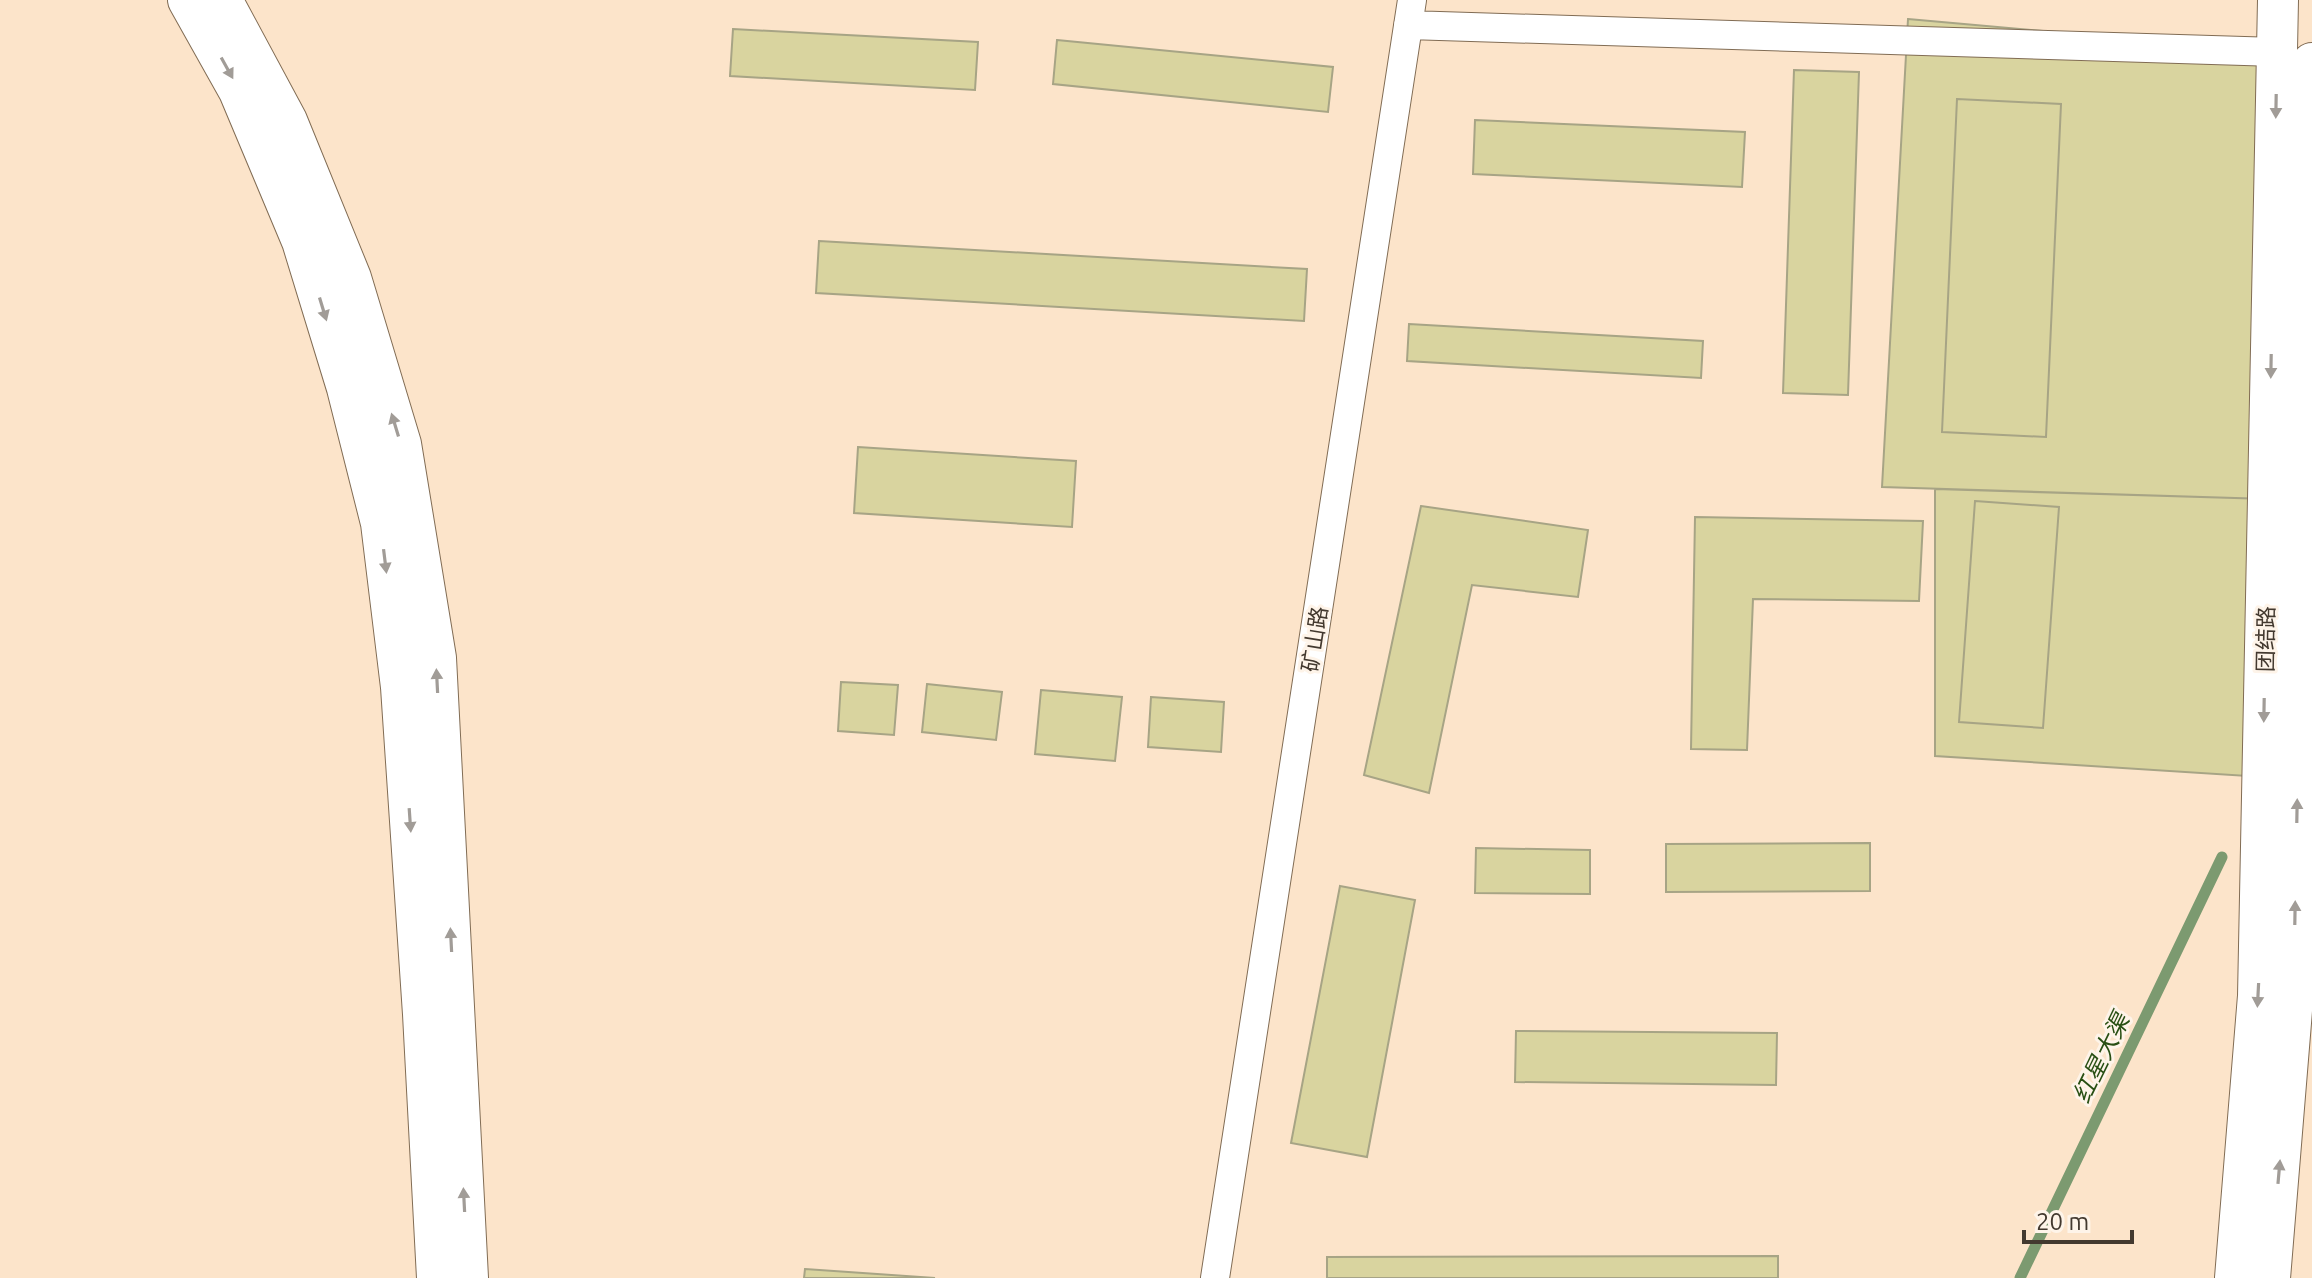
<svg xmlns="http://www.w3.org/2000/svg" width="2312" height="1278" font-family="Ubuntu,'Noto Sans SC',sans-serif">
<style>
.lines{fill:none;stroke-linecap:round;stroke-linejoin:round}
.stream{stroke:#7c9a70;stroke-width:11}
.building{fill:#d9d49f;stroke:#a7a485;stroke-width:2}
.minor-casing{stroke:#816c54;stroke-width:30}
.secondary-casing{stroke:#816c54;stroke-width:42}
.minor{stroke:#fff;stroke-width:28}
.secondary{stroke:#fff;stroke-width:40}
.oneway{fill:#a19c97}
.labels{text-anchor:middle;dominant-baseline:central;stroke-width:6;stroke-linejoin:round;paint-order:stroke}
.street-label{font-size:22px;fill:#43392f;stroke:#fef4e9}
.water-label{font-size:24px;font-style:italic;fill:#284f13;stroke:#fef4e9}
</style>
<rect width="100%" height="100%" fill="#fce4ca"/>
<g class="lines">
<path class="stream" d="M2020,1278L2222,857"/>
</g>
<path class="building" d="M1908,19L2277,52L2268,499L1882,487Z
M733,29L978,42L975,90L730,76Z
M1057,40L1333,67L1328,112L1053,84Z
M1794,70L1859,72L1848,395L1783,393Z
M1957,99L2061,104L2046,437L1942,432Z
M1475,120L1745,132L1742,187L1473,174Z
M819,241L1307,269L1304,321L816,293Z
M1409,324L1703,341L1701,378L1407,361Z
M858,447L1076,461L1072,527L854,513Z
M1935,489L2268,499L2263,777L1935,756Z
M1975,501L2059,507L2043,728L1959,722Z
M1421,506L1588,530L1578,597L1472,585L1429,793L1364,775Z
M1695,517L1923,521L1919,601L1753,599L1747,750L1691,749Z
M841,682L898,685L894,735L838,731Z
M927,684L1002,692L996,740L922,732Z
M1041,690L1122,697L1115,761L1035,754Z
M1151,697L1224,702L1221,752L1148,747Z
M1870,843V891L1666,892V844Z
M1476,848L1590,850V894L1475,893Z
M1340,886L1415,900L1367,1157L1291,1143Z
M1516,1031L1777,1033L1776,1085L1515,1082Z
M1778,1256V1278H1327V1257Z
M805,1269L935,1278H804Z"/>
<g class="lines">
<defs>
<path id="minor" d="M1408,25L2277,52
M1215,1278L1412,0"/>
<path id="secondary" d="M188,0L239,91L302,241L347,388L381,523L401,687L423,1014L437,1278
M222,0L287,121L351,278L401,444L436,658L468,1278
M2235,1278L2258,996L2278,0
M2270,1278L2293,998L2312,63"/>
</defs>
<use href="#minor" class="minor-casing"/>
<use href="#secondary" class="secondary-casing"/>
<use href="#minor" class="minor"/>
<use href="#secondary" class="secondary"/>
</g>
<defs><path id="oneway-solid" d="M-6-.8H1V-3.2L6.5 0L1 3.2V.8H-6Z" transform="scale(2)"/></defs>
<g class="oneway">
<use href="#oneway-solid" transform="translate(227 68) rotate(61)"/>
<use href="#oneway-solid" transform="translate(2276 106) rotate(91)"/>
<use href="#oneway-solid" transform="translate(323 309) rotate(73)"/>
<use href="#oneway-solid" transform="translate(2271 366) rotate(91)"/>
<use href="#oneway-solid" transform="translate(395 425) rotate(-107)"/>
<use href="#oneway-solid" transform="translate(385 561) rotate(83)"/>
<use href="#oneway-solid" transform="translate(437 681) rotate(-93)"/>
<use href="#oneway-solid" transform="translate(2264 710) rotate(91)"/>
<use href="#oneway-solid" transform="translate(2297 811) rotate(-89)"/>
<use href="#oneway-solid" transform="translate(410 820) rotate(86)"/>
<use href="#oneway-solid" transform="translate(2295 913) rotate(-89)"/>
<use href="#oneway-solid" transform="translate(451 940) rotate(-93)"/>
<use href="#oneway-solid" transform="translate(2258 995) rotate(93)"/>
<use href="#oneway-solid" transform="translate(2279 1172) rotate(-85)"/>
<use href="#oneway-solid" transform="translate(464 1200) rotate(-93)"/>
</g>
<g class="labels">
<g class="street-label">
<text transform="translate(1314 639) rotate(-81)">矿山路</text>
<text transform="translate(2265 639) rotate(-89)">团结路</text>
</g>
<g class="water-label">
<text transform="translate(2101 1058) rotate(-64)">红星大渠</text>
</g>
</g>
<path d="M2024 1230v12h108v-12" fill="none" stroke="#43392f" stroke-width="4"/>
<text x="2036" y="1230" font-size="24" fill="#43392f" stroke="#fef4e9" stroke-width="6" paint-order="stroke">20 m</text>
</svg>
